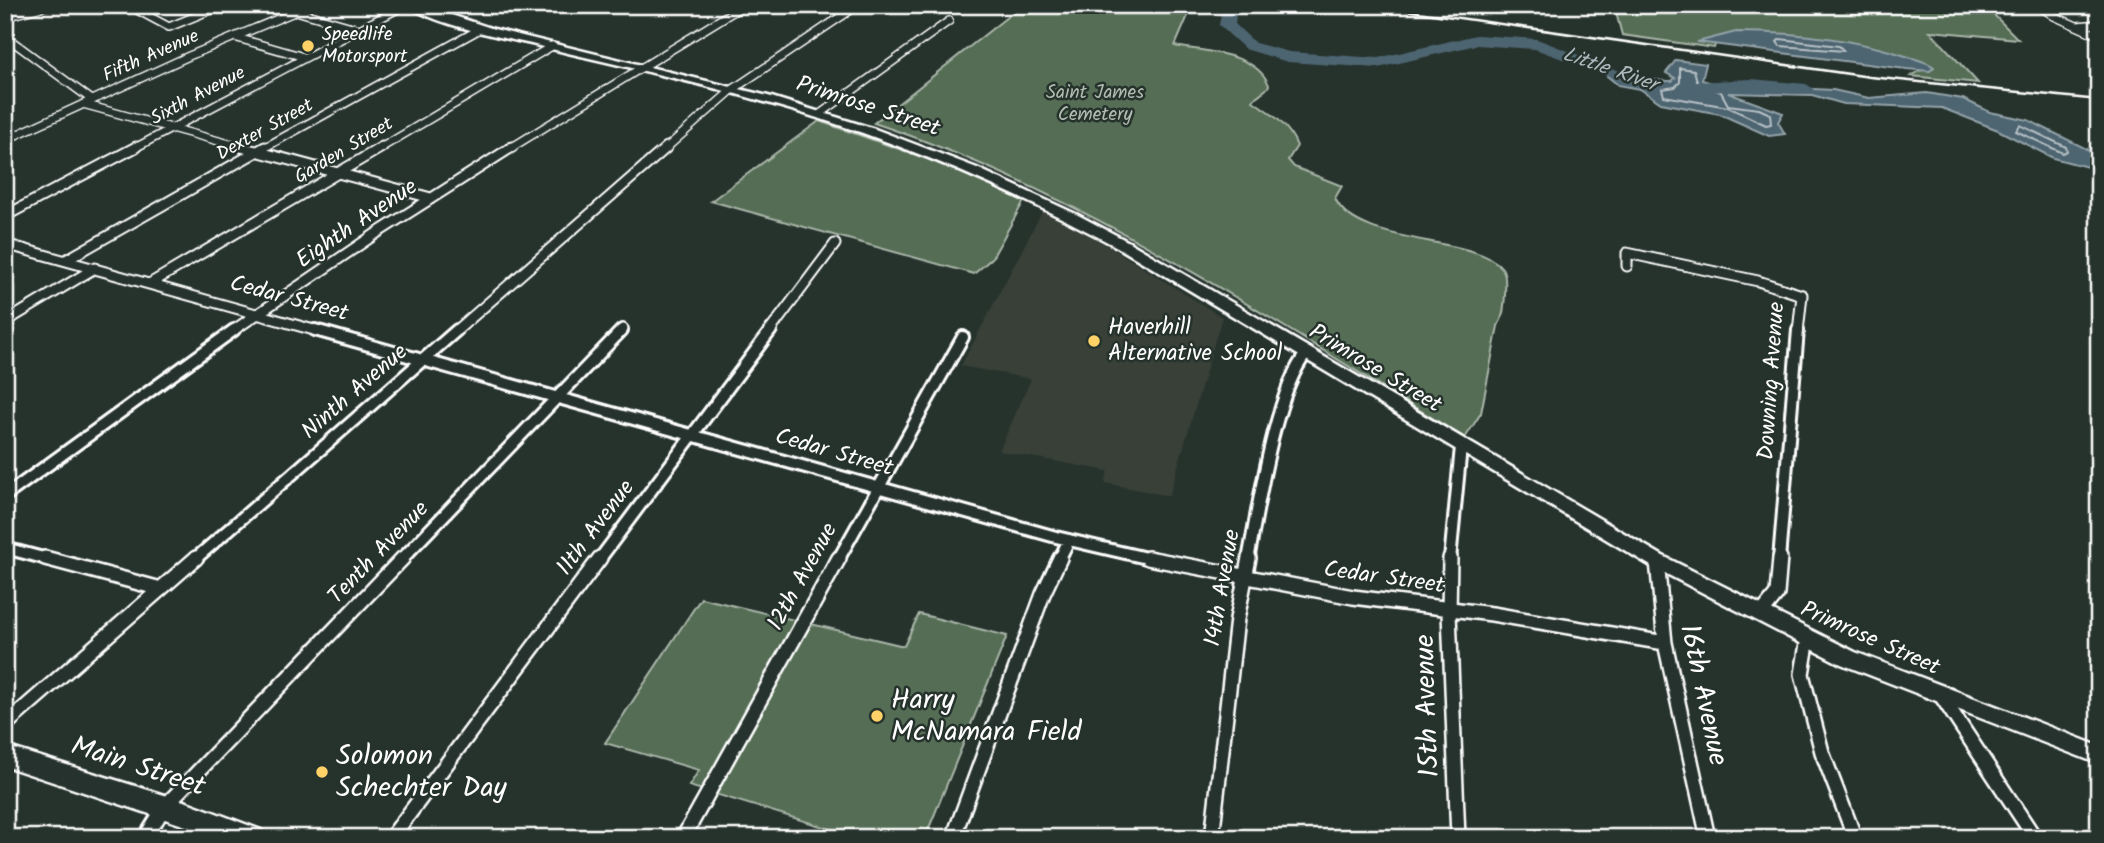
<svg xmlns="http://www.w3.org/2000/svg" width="2104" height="843" font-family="Kalam,sans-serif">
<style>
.built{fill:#394037}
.green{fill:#546d54;stroke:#aab6aa;stroke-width:2}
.water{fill:#4d6571;stroke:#94a3aa;stroke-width:2}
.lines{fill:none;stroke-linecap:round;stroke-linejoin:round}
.shore{stroke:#b8c1c6;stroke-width:2}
.river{fill:#4d6571;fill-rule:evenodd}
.street-far3-casing{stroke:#fff;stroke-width:10}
.street-far2-casing{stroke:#fff;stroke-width:13}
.street-far1-casing{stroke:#fff;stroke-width:16}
.street-casing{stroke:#fff;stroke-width:18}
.secondary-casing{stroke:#fff;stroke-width:5}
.primary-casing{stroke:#fff;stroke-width:5}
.street-far3{stroke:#26332d;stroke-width:7}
.street-far2{stroke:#26332d;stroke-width:9}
.street-far1{stroke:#26332d;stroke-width:10}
.street{stroke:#26332d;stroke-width:13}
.secondary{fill:#26332d;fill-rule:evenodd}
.primary{fill:#26332d;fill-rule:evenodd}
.rail{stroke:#fff;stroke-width:2.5}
.poi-dot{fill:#ffd166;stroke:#26332d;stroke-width:2.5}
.labels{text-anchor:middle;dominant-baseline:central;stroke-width:5;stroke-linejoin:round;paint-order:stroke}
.far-poi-label{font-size:19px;fill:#fff;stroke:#26332d;text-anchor:start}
.far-street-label{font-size:19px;fill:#fff;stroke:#26332d}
.far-park-label{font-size:19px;fill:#b2bdb2;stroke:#26332d}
.far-water-label{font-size:21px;font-style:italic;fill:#afbabf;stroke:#26332d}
.street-label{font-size:23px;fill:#fff;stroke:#26332d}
.poi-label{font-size:23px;fill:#fff;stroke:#26332d;text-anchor:start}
.near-street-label{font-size:28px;fill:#fff;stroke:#26332d}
.near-poi-label{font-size:28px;fill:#fff;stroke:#26332d;text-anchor:start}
</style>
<rect width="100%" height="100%" fill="#26332d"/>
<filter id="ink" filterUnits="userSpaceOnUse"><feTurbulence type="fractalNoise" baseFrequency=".0143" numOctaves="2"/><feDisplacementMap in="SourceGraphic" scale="14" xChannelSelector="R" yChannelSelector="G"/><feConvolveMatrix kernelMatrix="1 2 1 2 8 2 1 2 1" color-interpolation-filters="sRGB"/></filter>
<g filter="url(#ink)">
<path class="built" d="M1043,210L1103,243L1222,317L1169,496L1105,483L1108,471L999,451L1031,379L961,366Z"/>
<path class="green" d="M1022,5H1188L1190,11L1175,46C1204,52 1256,52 1269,85C1266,93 1257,93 1253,101C1271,113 1289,125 1297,146L1288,160L1294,167L1342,186L1335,198C1355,247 1477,235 1502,268C1507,275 1505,287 1505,295C1504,306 1504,316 1498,326L1481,413L1465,438C1274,322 1087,194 874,123Z
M1614,5H1984L2018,39L1930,31L1978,83L1911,76L1927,67L1716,42L1714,48L1622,35Z
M819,121L942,164L1024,201L992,258L974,274L711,201Z
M701,598L904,646L919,614L1007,636L925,838H860L689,786L699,770L605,743Z"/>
<path class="water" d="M1736,32C1796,32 1852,38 1909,57C1918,60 1928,62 1934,67L1930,71L1906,69L1697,42Z
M1676,60L1706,64L1702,80L1716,84L1833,90L1869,98L1927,93L1963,99L1990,112L2028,120L2099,155V170L2053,158L1998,130L1942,108L1844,104L1812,95L1728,93L1783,113L1778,122L1785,134L1769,136L1720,114L1661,103L1640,89L1618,85L1607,76L1609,72C1630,74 1650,82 1672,81L1675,78L1666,73Z"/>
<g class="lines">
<path class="shore" d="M1780,39L1839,46L1844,51L1780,46L1777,42Z
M1680,68L1694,70L1698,85L1721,92L1728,105L1759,109L1770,114L1771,124L1766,125L1728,107L1664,96L1662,89L1675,87L1680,82Z
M2020,125L2066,147L2067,151L2063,153L2016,131Z"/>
<path class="river" d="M1223,5H1237L1235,24L1255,43L1289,52L1378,58L1476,35L1537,39L1648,82L1640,87L1634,85L1535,49L1476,45L1378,68L1288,62L1245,49L1219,25Z
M1751,79L1806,84L1814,89C1803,100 1769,90 1754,89C1738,88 1698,97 1688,87L1696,82Z"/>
<defs>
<path id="street-far3" d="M128,5L169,27L223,5
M2038,5L2054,16L2099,36
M296,11L359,29
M5,17L49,5
M2077,26L2099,24
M5,36L92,100
M234,37L304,57
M83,104L248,149
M820,114L949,21
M5,140L189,56L311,5
M133,149L405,5
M262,149L480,29
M379,149L552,46
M509,149L744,5
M665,149L732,90L858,5"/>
<path id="street-far2" d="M241,147L431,198
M5,216L136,147
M5,244L321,332
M66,260L265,147
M1627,266V253L1758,281L1802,295L1798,332
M151,283L382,147
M5,322L95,268
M231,332L377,233L512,147
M455,332L667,147
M620,332L623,329
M769,332L835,244"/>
<path id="street-far1" d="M315,330L1056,537L1155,560
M5,496L234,330
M5,548L51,560
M194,560L457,330
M401,560L622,330
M599,560L771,330
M838,560L963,337
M1059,560L1069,540
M1248,560C1258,509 1275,391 1306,354
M1450,560L1461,447
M1779,560L1798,330"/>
<path id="street" d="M45,558L161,589
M1148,558L1353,597L1492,614L1665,643
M1450,558L1449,613L1458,838
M1657,561L1665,643L1708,838
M1761,614L1777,594L1780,558
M1808,638L1802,674L1822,752L1855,838
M1942,697L2035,838
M5,725L196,558
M145,838L165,806L403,558
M391,838L600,558
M683,838L839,558
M953,838L1043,594L1060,558
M1212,838L1237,619L1249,558"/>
<path id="secondary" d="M407,5H421L494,29L768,96L875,129L977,168L1078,215L1129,242L1663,556L1855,652L2099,746V764L1841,664L1651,566L1119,248C1005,186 887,136 761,101C688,80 613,64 539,46C503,37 437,26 407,5Z"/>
<path id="primary" d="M5,746L187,802L261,830L264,838H222L5,766Z"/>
</defs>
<use href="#street-far3" class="street-far3-casing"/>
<use href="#street-far2" class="street-far2-casing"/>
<use href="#street-far1" class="street-far1-casing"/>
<use href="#street" class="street-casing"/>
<use href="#secondary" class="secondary-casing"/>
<use href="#primary" class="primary-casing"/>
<use href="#street-far3" class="street-far3"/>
<use href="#street-far2" class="street-far2"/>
<use href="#street-far1" class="street-far1"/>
<use href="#street" class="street"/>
<use href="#secondary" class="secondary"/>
<use href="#primary" class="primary"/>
<path class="rail" d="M1369,5L1870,77L2099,100"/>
</g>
</g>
<g class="poi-dot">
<circle cx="308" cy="46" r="7"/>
<circle cx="1094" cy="341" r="7"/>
<circle cx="877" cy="716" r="7"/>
<circle cx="322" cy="772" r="7"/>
</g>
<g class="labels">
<g class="far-poi-label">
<text x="322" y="35">Speedlife<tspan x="322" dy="22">Motorsport</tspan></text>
</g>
<g class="far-street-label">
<text transform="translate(151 56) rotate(-24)">Fifth Avenue</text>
<text transform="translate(198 96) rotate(-28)">Sixth Avenue</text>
<text transform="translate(265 130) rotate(-29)">Dexter Street</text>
<text transform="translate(344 151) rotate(-31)">Garden Street</text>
</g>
<g class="far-park-label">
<text x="1095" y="93">Saint James<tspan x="1095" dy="22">Cemetery</tspan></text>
</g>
<g class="far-water-label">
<text transform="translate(1610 70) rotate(19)">Little River</text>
</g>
<g class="street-label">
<text transform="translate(868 107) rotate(18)">Primrose Street</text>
<text transform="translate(357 224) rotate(-34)">Eighth Avenue</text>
<text transform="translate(289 299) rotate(15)">Cedar Street</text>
<text transform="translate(1375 369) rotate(31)">Primrose Street</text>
<text transform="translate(1772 381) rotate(-86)">Downing Avenue</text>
<text transform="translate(355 392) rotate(-41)">Ninth Avenue</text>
<text transform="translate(834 453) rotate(16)">Cedar Street</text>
<text transform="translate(596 528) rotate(-53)">11th Avenue</text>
<text transform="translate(379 553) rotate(-46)">Tenth Avenue</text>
<text transform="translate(803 577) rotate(-61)">12th Avenue</text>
<text transform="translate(1384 578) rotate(8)">Cedar Street</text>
<text transform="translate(1223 588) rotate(-80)">14th Avenue</text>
<text transform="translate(1870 639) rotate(24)">Primrose Street</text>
</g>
<g class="poi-label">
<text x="1108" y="328">Haverhill<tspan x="1108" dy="26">Alternative School</tspan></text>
</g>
<g class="near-street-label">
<text transform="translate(1703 695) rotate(78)">16th Avenue</text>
<text transform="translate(1428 706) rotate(-92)">15th Avenue</text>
<text transform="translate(138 767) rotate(18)">Main Street</text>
</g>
<g class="near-poi-label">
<text x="891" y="700">Harry<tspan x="891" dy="32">McNamara Field</tspan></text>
<text x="336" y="756">Solomon<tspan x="336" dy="32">Schechter Day</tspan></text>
</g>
</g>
<rect width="2104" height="843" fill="none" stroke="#26332d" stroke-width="28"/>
<rect x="14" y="14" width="2076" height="815" fill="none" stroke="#fff" stroke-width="2.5" filter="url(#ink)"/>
</svg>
